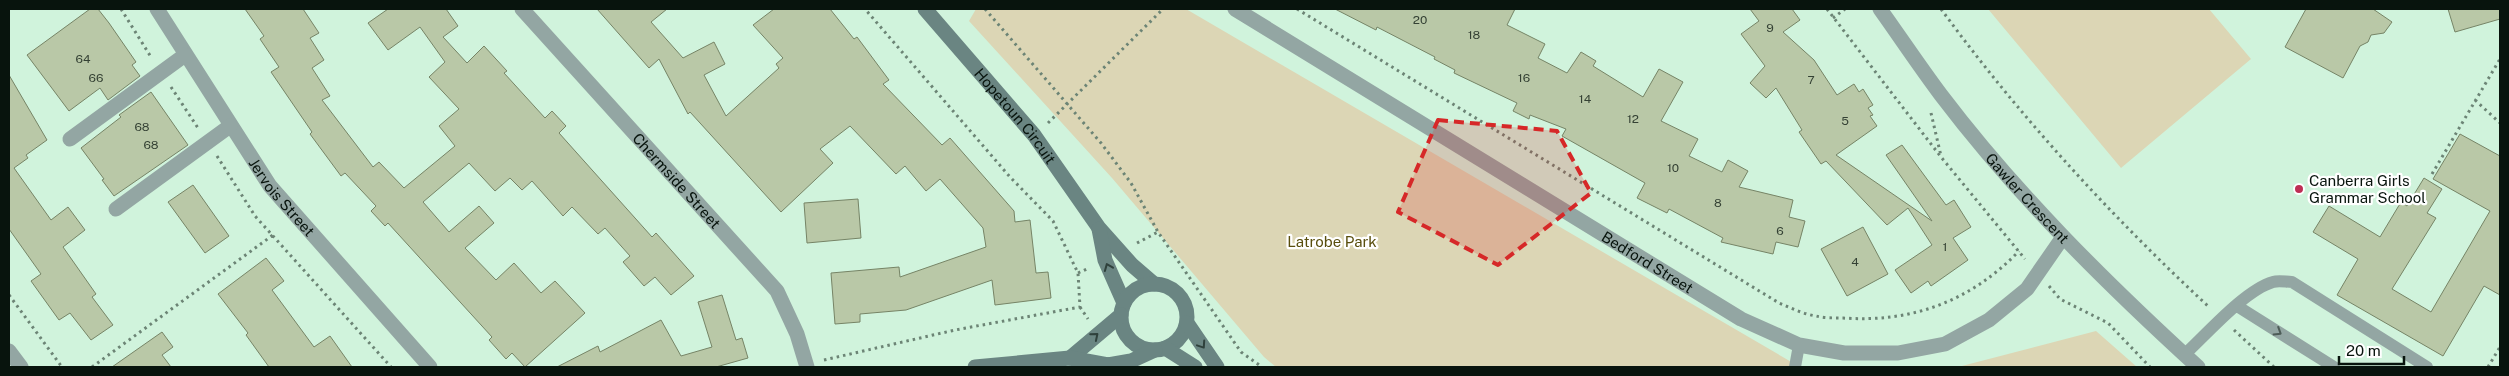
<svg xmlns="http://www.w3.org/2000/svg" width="2509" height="376" font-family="'Public Sans',sans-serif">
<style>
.green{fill:#dcd6b5}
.building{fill:#b9c8a7;stroke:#768466}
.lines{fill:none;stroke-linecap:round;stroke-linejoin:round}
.path{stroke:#6c8475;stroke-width:3;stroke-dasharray:2.5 4;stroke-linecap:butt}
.lane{stroke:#93a6a3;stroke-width:12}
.street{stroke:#93a6a3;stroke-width:15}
.secondary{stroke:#6a8582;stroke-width:15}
.oneway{stroke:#2f413c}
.oneway2{stroke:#4e5d58}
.marked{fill:#d62828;fill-opacity:0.2;stroke:#d62828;stroke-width:4;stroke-dasharray:10 6;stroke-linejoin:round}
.poi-dot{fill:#be2e55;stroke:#fff;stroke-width:2}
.labels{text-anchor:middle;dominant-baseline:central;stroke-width:4.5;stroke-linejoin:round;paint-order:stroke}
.number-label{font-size:12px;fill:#344134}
.street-label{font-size:15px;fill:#08140d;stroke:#fff}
.poi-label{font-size:15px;fill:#08140d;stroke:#fff;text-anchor:start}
.park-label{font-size:15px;fill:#594e0d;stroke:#fff}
</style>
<rect width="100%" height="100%" fill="#d0f3dc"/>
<path class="green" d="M976,9H1186L1800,367H1276L1264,357L1112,178L969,21Z
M1988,9H2209L2251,59L2121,168Z
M2096,331L2137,367H1958Z"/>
<path class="building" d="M90,9H98L109,23L136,62L132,65L140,76L108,100L100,88L69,111L27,55Z
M245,9H303L319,33L310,38L324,60L312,68L330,96L322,100L373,167L379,162L404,188L455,146L439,126L459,109L429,77L445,62L420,27L388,50L368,23L388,9H446L458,26L443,37L467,63L484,46L507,71L504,73L545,118L552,111L566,126L559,133L652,237L656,233L694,276L671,295L655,277L644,286L623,262L630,256L605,228L598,234L572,207L563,216L532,181L522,190L510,178L495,191L469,163L423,202L449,232L479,206L494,223L465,248L496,280L514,263L541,293L555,281L585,313L525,367L512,353L506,359L489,340L492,337L388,223L385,226L371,211L376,206L345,173L341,176L310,134L312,132L271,72L279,67L260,39L264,36Z
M597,9H667L651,22L683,58L714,42L725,64L704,75L726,116L779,68L776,64L783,58L753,25L774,9H830L854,39L857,37L889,80L883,84L942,145L950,138L1014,211L1015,222L1030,220L1036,273L1048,272L1051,298L995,305L992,280L906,310L860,314V322L835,324L831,273L899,267L900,277L986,247L983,228L940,179L926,191L905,166L896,174L850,126L820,149L833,163L781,212L690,112L688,114L659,59L649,68Z
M1335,9H1515L1507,25L1545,44L1538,58L1567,73L1581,52L1596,61L1593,66L1643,97L1659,69L1683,82L1661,121L1698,139L1689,156L1722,172L1728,160L1748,171L1739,187L1793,200L1789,217L1805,221L1798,247L1776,242L1773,254L1721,242L1723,238L1669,209L1667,213L1637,198L1645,183L1562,136L1566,129L1530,115L1529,119L1513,111L1517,103L1454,73L1455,70L1434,59L1435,57L1377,27L1376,30Z
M1750,9H1792L1800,20L1783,32L1814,60L1837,95L1854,84L1859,92L1863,89L1873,105L1868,108L1873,115L1870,116L1877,126L1836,155L1932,221L1886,155L1902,145L1946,205L1954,200L1971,227L1953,238L1968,260L1931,286L1928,281L1911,293L1895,270L1932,245L1908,208L1887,225L1826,161L1821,164L1799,132L1802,130L1776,88L1766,98L1750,83L1765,66L1741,34L1759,21Z
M2306,9H2373L2392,22L2384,33L2371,35L2368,42L2360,46L2343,78L2285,47Z
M2448,9H2500V19L2455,32Z
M9,75L47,140L26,155L28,158L14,168L51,220L68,207L85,230L63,247L96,294L92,297L113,325L91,340L70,313L59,320L31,281L41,274L9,229Z
M151,92L188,145L114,196L102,180L104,179L81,148L121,117L119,115Z
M2460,134L2500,156V295L2484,286L2443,356L2337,295L2358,259L2313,232L2329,206L2380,237L2401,202L2407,206L2424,178L2442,189L2427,213L2436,218L2392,289L2431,312L2490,211L2433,179Z
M193,185L229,236L205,253L168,202Z
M858,199L861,238L807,243L804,203Z
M1863,227L1888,274L1847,296L1821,249Z
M266,258L284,281L272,290L314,347L330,336L352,367H269L246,335L248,333L218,294Z
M722,295L736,340L742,338L748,358L716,367H557L598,346L600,352L661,320L681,356L712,347L698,302Z
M162,332L173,347L162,355L171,367H112Z"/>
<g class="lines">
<path class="path" d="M121,9L151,57
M985,9L1101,143L1131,183L1158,232L1241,352L1262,367
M1297,9L1779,303C1791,308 1803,314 1816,316C1824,318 1834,318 1843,318C1912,323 1971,301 2019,251
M1827,9L1941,157L2025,259
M1941,9C2020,117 2111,216 2209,307
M1833,18L1845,9
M171,87L198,128
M2475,100L2500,123
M1931,113L1941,156
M1048,123L1163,9
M217,156L255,216L391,367
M2432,174L2500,59
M1137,243L1158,232
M1078,273L1089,268
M2049,286L2060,299L2108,323L2150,367
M9,295L62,367
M1080,307L1088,319
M2234,330L2274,367
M824,360L955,330L1080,307L1078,273L1053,221L1010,177L865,9
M92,367L273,235
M2488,367L2500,347"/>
<path class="lane" d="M2237,306L2334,367
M2184,355C2207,334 2245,290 2273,282C2279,280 2286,282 2292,282L2427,367
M1795,367L1799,345"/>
<g class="street">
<path id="s1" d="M157,9L270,186L430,367"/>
<path id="s2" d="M522,9L777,291L797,334L807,367"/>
<path id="s3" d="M1235,9L1741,319L1799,345L1844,353H1898L1945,344L1989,320L2027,289L2063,237"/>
<path id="s4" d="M1880,9C1900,37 1920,67 1941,95C2016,194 2106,283 2198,367"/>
<path d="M70,139L185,55"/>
<path d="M116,209L230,126"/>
<path d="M9,351L21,367"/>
</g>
<g class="secondary">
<path id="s5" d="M925,9L1034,135L1099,228L1132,265L1154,284"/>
<path d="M1099,229L1105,260L1124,303"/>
<circle cx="1154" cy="317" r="33"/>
<path d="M1187,323L1217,367"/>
<path d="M1165,348L1195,367"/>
<path d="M1070,358L1121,315"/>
<path d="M975,367L1070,358L1108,365L1131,361L1155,350"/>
</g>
</g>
<defs><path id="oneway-chevron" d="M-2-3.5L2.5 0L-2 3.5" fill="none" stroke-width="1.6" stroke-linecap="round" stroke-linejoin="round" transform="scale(1.25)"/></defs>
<g class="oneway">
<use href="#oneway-chevron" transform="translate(1108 267) rotate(-112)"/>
<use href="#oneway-chevron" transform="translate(1095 336) rotate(-40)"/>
<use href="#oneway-chevron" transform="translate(1202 345) rotate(56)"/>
</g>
<use class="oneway2" href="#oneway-chevron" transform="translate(2278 332) rotate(32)"/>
<path class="marked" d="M1438,120L1557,131L1591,193L1498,265L1398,212Z"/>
<circle class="poi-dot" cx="2299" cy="189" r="5"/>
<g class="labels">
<g class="number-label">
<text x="1420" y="20">20</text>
<text x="1770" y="28">9</text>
<text x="1474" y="35">18</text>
<text x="83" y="59">64</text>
<text x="96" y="78">66</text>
<text x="1524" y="78">16</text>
<text x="1811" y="80">7</text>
<text x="1585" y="99">14</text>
<text x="1633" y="119">12</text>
<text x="1845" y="121">5</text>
<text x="142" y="127">68</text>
<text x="151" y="145">68</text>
<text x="1673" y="168">10</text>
<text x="1718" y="203">8</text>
<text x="1780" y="231">6</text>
<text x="1945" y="247">1</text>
<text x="1855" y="262">4</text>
</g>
<g class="street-label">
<text stroke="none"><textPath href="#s5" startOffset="140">Hopetoun Circuit</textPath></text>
<text stroke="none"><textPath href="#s2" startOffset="231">Chermside Street</textPath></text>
<text stroke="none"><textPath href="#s1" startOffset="226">Jervois Street</textPath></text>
<text stroke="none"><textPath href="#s4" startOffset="240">Gawler Crescent</textPath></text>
<text stroke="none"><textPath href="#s3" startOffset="484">Bedford Street</textPath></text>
</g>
<g class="poi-label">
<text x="2309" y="180">Canberra Girls<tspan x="2309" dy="17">Grammar School</tspan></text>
</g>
<g class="park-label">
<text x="1332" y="241">Latrobe Park</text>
</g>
</g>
<rect width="2509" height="376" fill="none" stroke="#08140d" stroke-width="20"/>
<path d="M2339 356v8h65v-8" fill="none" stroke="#08140d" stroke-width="2.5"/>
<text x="2346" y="356" font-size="15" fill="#08140d" stroke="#ffffff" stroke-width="4" paint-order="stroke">20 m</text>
</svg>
